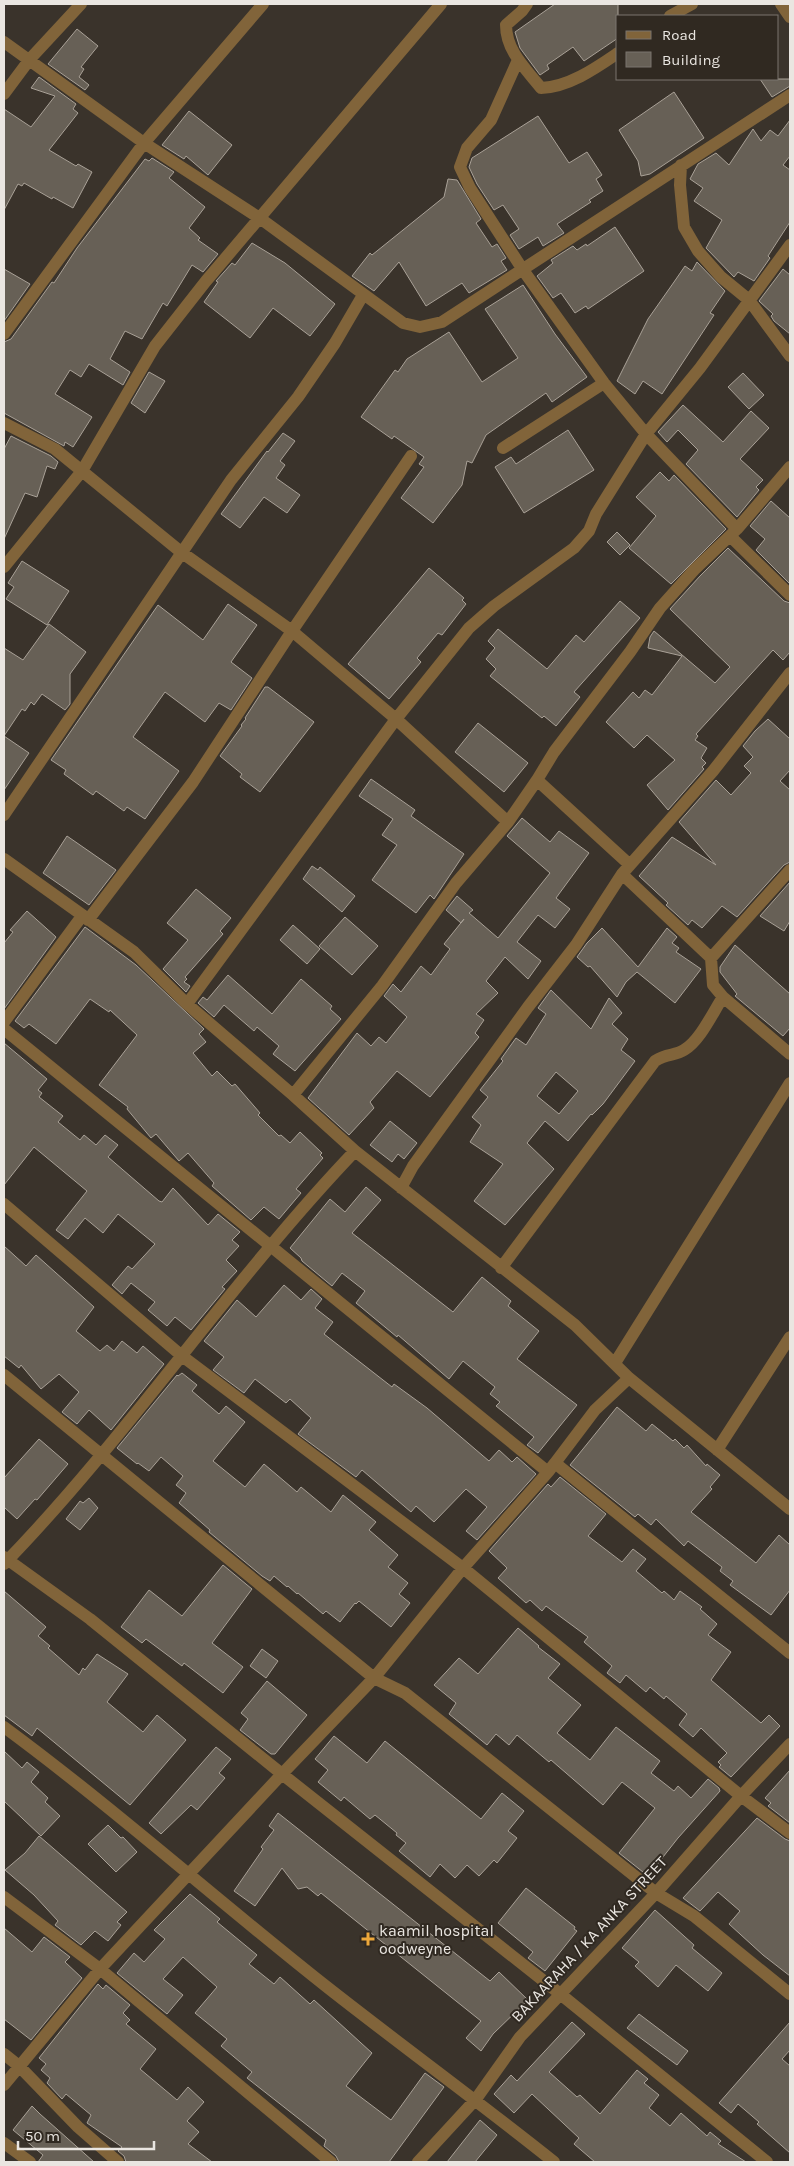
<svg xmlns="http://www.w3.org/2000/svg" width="794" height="2166" font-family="Karla,sans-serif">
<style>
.building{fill:#676056;stroke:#a9a197;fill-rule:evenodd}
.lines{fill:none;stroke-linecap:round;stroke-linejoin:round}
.minor{stroke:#81643a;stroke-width:12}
.poi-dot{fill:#eda83b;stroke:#302921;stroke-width:2}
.labels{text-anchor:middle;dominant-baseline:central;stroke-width:4;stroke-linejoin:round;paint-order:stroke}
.poi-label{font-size:16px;fill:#eae6e1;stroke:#302921;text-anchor:start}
.street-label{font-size:16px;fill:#eae6e1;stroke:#302921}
</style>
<rect width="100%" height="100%" fill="#3a332b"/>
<path class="building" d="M555,4H618V38L584,61L573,47L547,65L549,69L540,75L520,48L515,32Z
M77,29L98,46L81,67L84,69L79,77L89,85L85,90L48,64Z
M39,77L76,104L73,109L78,113L49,150L76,166L78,164L92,172L73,208L53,197L52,199L24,183L22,186L18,184L4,210V109L31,127L55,96L31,88Z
M760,79H790V86L772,97Z
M674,92L704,138L650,174L641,176L638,161L619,130Z
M189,111L232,145L208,175L186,156L184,159L162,145Z
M538,116L569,163L587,152L602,175L596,179L603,191L589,200L591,202L557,224L564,233L543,246L538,237L519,249L510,235L519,229L503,205L494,210L477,184L469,167L472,158Z
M790,120V156L783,165L790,170V222L768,256L770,258L754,281L738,272L734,277L706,248L722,220L694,201L703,188L690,179L698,164L716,153L729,165L753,129L761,141L770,130L778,136Z
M152,158L174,172L169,178L205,207L189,228L200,238L198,240L218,254L203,272L192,265L167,306L163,303L142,339L125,331L110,359L130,372L123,385L89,364L81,377L70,370L55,394L92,417L73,447L65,442L64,446L4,413V342L11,339L52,282L54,283L77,248L145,159L149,161Z
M448,179L457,180L481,219L476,223L492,247L497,244L506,258L501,261L507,270L469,293L462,283L426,306L399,262L374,291L352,276L370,253L372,255L444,197Z
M615,227L644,271L588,309L586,306L575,313L561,293L553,298L537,276L553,263L551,260L573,246L577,250L586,244L587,246Z
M252,243L285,263L335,304L310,336L273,308L250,338L204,302L218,282L216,281L232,263L235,265Z
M697,262L725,291L710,313L714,315L662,394L643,381L635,394L617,381L648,319L674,282L685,266L692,271Z
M4,269L30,284L4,321Z
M783,269L790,275V334L774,321L771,316L773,314L759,301Z
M523,285L555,334L587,377L552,402L546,393L486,435L472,463L467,461L462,485L433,523L401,498L424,467L419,464L424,457L394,436L392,439L361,417L395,370L398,372L407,359L449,332L482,382L518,358L485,309Z
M149,372L165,381L145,413L131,403Z
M743,373L764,395L749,409L728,387Z
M683,405L723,442L751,411L769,428L740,459L763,480L756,487L759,490L737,517L686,464L698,450L678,430L667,442L658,432Z
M568,430L594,470L524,513L495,467L511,457L516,464Z
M283,433L295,441L280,461L285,465L276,478L300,495L287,513L264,497L240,528L221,514L267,451L268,452Z
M11,436L51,456L58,462L55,469L47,466L37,497L25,493L4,539V449Z
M660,472L669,481L674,475L726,529L671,584L629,548L656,516L636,497Z
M771,501L790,518V584L756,550L765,539L750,526Z
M617,532L630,545L620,555L607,542Z
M728,548L784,601L790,603V652L783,660L773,650L696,734L698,736L695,740L707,748L701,758L706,763L702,767L704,769L668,810L647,785L675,760L647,735L634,748L606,722L633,692L639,698L645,690L652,695L682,656L648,648L650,637L654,631L715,683L730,667L670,609L700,576Z
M22,561L69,591L47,625L6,599L14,587L8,583Z
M429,568L464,598L462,600L466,604L442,635L438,633L417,658L421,662L389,699L348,664Z
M620,601L640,618L574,692L580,697L556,726L544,716L542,718L490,676L496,669L486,659L495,648L488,641L498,629L547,669L576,635L584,642Z
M228,604L257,625L231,662L252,678L231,710L219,703L205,722L165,692L133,737L179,771L145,819L127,807L124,811L96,791L93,795L64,774L66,770L51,760L158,605L203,640Z
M49,624L86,652L70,674V704L65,710L42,694L34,705L31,702L25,711L22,709L4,736L29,753L4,790V648L23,660Z
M265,687H268L314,722L260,792L240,777L242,774L220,756L242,726L241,725L246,719L245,718Z
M768,719L790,739V770L780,781L790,790V862L784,865L737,917L722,906L702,928L692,920L688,925L666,905L668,903L639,876L672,837L716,865L679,822L716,780L731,795L751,773L744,766L753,757L743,746L755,731Z
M478,723L528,763L504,792L455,752Z
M371,779L415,810L411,816L464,854L434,899L430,895L416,913L372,880L397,845L382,835L393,819L359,796Z
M522,818L550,842L559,831L589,853L556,898L570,909L555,928L538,915L517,942L541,961L528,979L505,957L486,981L498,993L476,1014L484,1020L475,1033L479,1037L430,1097L397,1071L370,1102L374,1108L349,1135L308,1098L357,1033L371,1046L379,1037L386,1043L407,1017L384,996L393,984L401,992L421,966L431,975L450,949L444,944L464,919L461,923L446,910L457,896L473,910L469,913L498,938L550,873L507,836Z
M67,836L116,870L89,905L43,873Z
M312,866L318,870L320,867L355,896L342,912L303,879Z
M790,882V921L784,931L760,916Z
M196,889L231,918L220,931L223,934L185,977L187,979L184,982L190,986L186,992L163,969L188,940L167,923Z
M27,911L56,937L4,1009V943L13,932L10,930Z
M345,917L378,946L352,975L319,946Z
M293,925L320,949L307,964L280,940Z
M85,927L136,965L204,1029L199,1034L206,1042L193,1053L212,1076L217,1071L232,1086L235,1084L260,1113L258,1115L279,1136L281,1135L290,1143L300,1132L322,1153L320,1155L323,1158L296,1189L301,1193L279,1219L264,1207L251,1220L212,1186L214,1183L188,1153L179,1161L156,1134L151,1138L127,1109L128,1107L99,1085L137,1035L110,1010L109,1012L90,999L56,1044L29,1024L24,1028L15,1021Z
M602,928L638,967L667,928L677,937L672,943L679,948L676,952L701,969L675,1003L637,972L626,982L617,997L590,966L588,967L577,957L587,943Z
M735,945L790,994V1028L783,1036L735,996L737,994L720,972V967Z
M228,975L272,1014L301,979L332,1006L330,1009L341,1019L295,1071L273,1054L279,1046L257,1027L254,1031L224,1005L214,1017L198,1003L203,997L207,1000Z
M551,990L591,1029L609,998L622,1013L612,1024L628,1039L621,1050L635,1061L603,1104L592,1115L591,1114L568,1141L545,1121L527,1143L554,1169L505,1225L474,1201L503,1164L470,1142L481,1125L472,1117L488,1097L480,1090L503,1061L501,1059L516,1038L526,1045L546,1014L538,1008ZM556,1072L578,1091L559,1114L537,1096Z
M4,1043L47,1079L38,1090L42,1093L39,1097L63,1116L58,1122L80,1140L84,1135L96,1145L105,1135L118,1145L108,1157L159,1201L162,1202L173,1188L208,1225L218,1214L240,1232L232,1240L239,1246L226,1260L237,1271L222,1287L225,1289L191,1330L175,1317L167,1326L148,1310L155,1302L131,1283L122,1294L112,1285L128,1266L132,1269L155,1244L118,1214L103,1233L85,1218L68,1239L56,1230L87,1191L34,1147L4,1185Z
M390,1121L417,1143L404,1159L398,1154L392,1162L370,1145Z
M366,1187L381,1200L352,1233L453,1312L482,1277L511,1301L508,1306L539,1331L517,1359L577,1405L538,1453L527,1445L534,1437L496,1406L500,1402L490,1394L495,1387L463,1361L449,1379L398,1335L397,1337L356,1303L365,1291L342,1273L332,1286L302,1261L301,1258L290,1248L330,1199L345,1212Z
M4,1246L26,1266L36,1255L94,1307L76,1331L100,1351L107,1345L114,1351L122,1341L137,1353L143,1346L164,1364L111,1430L89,1410L77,1424L62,1412L79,1392L59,1374L41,1389L21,1365L19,1368L4,1356Z
M284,1285L301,1300L311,1289L322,1299L315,1308L333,1322L324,1334L392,1387L394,1384L427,1408L489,1461L499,1450L512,1462L517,1457L536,1474L477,1540L466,1531L487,1507L466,1489L434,1522L416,1506L411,1512L362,1470L356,1477L298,1434L311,1418L290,1399L286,1403L255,1379L244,1393L213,1370L224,1357L204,1341L237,1300L256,1317Z
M182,1373L197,1385L192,1391L219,1414L226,1406L245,1422L213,1461L245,1487L264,1464L297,1492L301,1487L331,1512L343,1495L376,1522L369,1530L398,1555L388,1567L408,1583L399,1594L410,1603L391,1627L359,1601L356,1604L355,1603L340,1622L326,1611L323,1614L298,1593L297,1594L288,1586L287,1587L274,1576L270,1581L262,1576L209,1532L210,1530L179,1503L186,1493L176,1485L183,1476L161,1457L149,1471L138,1463L137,1464L117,1448L177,1375L178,1376Z
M617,1407L646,1431L652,1424L673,1441L675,1439L684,1448L687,1445L706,1466L707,1464L720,1475L710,1487L712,1489L691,1512L756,1563L779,1535L790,1545V1590L771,1615L730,1585L733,1581L720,1571L722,1567L688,1541L684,1546L656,1519L651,1525L638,1514L635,1517L570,1465Z
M39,1439L68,1464L37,1500L35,1499L17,1519L4,1507V1478Z
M560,1477L606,1514L588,1536L622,1562L633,1549L646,1559L636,1571L662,1593L664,1591L674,1600L680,1591L702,1607L700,1609L717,1624L708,1635L731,1652L711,1680L761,1723L769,1715L780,1726L731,1777L719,1767L721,1765L718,1762L727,1753L701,1728L693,1737L679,1725L687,1714L666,1696L664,1699L650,1687L646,1692L626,1675L620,1683L607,1673L612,1666L584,1642L588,1637L546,1606L542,1611L530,1600L526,1603L498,1578L507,1568L489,1551L548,1484L551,1487Z
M89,1498L98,1508L80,1530L66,1519L80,1501L83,1503Z
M223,1565L252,1589L212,1643L243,1667L223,1693L184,1663L182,1666L146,1639L142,1643L121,1627L149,1590L182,1616Z
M4,1591L46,1627L38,1636L50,1646L48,1648L79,1675L83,1668L85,1670L97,1654L128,1674L107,1702L143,1732L157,1715L186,1740L130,1805L37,1728L32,1736L4,1715Z
M518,1628L539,1646L538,1647L560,1664L548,1678L581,1705L557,1733L590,1760L616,1727L660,1761L651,1773L674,1791L678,1786L691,1798L708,1779L719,1788L720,1791L678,1838L648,1876L619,1853L655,1808L622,1782L603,1805L551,1760L549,1762L517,1735L509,1745L496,1734L487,1745L449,1714L456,1703L434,1685L459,1658L478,1674Z
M262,1649L278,1661L266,1678L250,1666Z
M267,1681L307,1715L275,1754H271L240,1730L248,1719L241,1713Z
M334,1736L367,1763L385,1741L481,1819L502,1793L524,1811L508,1831L517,1838L497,1863L494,1860L479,1876L467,1865L455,1878L440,1864L430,1877L399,1851L406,1843L396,1835L397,1833L375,1815L370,1819L344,1797L341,1801L318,1782L328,1770L315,1759Z
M216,1747L231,1759L219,1773L225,1778L197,1810L191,1805L161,1834L149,1823Z
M4,1751L22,1768L27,1762L39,1772L31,1782L48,1798L45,1802L60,1816L41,1836L4,1801Z
M790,1770V1823L768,1806L771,1803L765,1798Z
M278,1813L490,1981L499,1972L528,2000L493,2034L481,2051L466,2038L481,2021L321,1893L318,1896L307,1887L298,1889L282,1868L255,1906L234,1891L263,1849L261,1847L274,1830L269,1826Z
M757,1818L785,1839L790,1841V1976L763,1955L729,1924L740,1911L718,1892L700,1911L683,1898Z
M108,1825L121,1838L123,1837L137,1852L116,1872L88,1844Z
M39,1836L127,1912L117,1922L121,1925L108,1941L95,1931L81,1945L55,1925L58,1921L34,1895L5,1870L25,1853Z
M526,1888L575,1927L574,1929L577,1931L545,1971L528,1958L533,1952L498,1923Z
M190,1894L220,1919L217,1922L257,1955L249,1964L274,1984L280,1977L310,2004L314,2000L372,2053L346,2086L391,2120L425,2073L444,2087L389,2162H339L336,2156L324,2146L326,2140L247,2078L252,2072L221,2046L227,2039L195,2013L217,1987L183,1957L163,1979L183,1995L167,2014L117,1973L134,1953L144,1962L165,1939L154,1930Z
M655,1910L694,1945L692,1948L722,1973L708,1991L676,1965L658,1987L635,1966L639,1962L622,1948Z
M4,1928L32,1952L44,1937L70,1957L65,1962L82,1978L31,2040L4,2019Z
M98,1984L103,1989L106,1985L130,2005L123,2013L130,2020L126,2024L156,2049L140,2069L177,2100L188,2087L204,2102L187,2121L199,2132L188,2144L212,2162H126L124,2156L118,2151L122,2147L87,2123L91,2115L66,2094L62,2099L47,2083L50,2078L41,2070L46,2064L39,2058Z
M639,2014L688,2051L677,2065L627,2028Z
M572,2022L585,2034L549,2072L577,2097L580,2095L600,2114L637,2070L648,2079L644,2083L659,2095L649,2108L670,2126L681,2113L707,2136L710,2132L721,2141L718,2144L746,2162H595L574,2144L579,2138L532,2094L514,2113L494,2094L511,2075L517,2081Z
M790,2022V2050L782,2059L790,2066V2153L757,2124L759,2122L738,2104L731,2113L719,2103Z
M32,2106L40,2114L94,2162H38L43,2155L13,2130Z
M480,2120L497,2135L475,2162H447Z"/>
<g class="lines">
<path class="minor" d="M527,4L522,11L506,25C506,51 526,69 541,88C569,87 596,68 618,53
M781,4L790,17
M670,16L692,4
M4,42L144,143L261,219L403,323L420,327L442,322L790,95
M518,60L491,120L467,148L460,167L470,188L523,270L604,383L646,434L737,529
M4,94L30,59L81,4
M681,165L680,185L684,227L698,251L721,277L749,300L790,356
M4,334L144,143L263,4
M4,423L55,449L181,552L292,631L396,719L187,1004
M503,448L604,383
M730,536L790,595
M4,567L82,471L155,346L206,281L441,4
M537,780L630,865
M4,815L231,480L298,397L335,343L363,295
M508,822L396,719L469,628L494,606L574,548L589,531L596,514L646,434L700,368L790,245
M4,859L134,952L187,1004L293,1095L355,1151L575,1325L629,1378L790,1509
M622,874L711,958L713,985L723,997L790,1054
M88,920L193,782L292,631L411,456
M711,958L790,870
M4,1022L82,916
M4,1029L548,1472L555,1463L790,1653
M293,1095L382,986L456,883L508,822L537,780L554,752L630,652L660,608L694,570L737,529L790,467
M401,1188L413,1166L528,1007L576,945L622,874L713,771L790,673
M4,1204L182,1356L463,1568L741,1796L790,1833
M501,1268L655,1061C667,1053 675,1056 684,1050C700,1041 713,1012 723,997
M615,1363L790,1083
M4,1375L374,1678L405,1693L656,1893L694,1916L790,1994
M717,1450L790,1337
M555,1463L595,1410L629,1378
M4,1557L90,1619L282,1774L559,1993L767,2162
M4,1564C130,1434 230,1282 355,1151
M4,1727C115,1809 218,1901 327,1987C402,2046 479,2102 554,2162
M4,1897L100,1969L331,2162
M4,2054L19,2066L78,2127L118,2162
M4,2085L100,1969L282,1774L374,1678L463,1568L548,1472
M4,2143L30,2162
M418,2162L476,2099L520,2037L656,1893L741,1796L790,1744"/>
</g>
<path class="poi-dot" d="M365.5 1931.5h5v5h5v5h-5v5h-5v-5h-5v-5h5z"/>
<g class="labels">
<g class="poi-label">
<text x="379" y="1930">kaamil hospital<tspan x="379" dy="18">oodweyne</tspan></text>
</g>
<g class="street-label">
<text transform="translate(589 1939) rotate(-47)">BAKAARAHA / KA ANKA STREET</text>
</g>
</g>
<rect width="794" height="2166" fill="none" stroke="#eae6e1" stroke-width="10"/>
<rect x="616" y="15" width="162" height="65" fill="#302921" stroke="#7a756e"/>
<rect x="626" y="31" width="25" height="8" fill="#81643a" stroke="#7a756e"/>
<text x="662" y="40" font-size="15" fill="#eae6e1">Road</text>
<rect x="626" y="52" width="25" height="15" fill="#676056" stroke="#7a756e"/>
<text x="662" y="65" font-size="15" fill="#eae6e1">Building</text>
<path d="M18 2141v8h136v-8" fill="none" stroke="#eae6e1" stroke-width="2.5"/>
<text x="25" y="2141" font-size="15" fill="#eae6e1" stroke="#302921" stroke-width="4" paint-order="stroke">50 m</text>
</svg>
